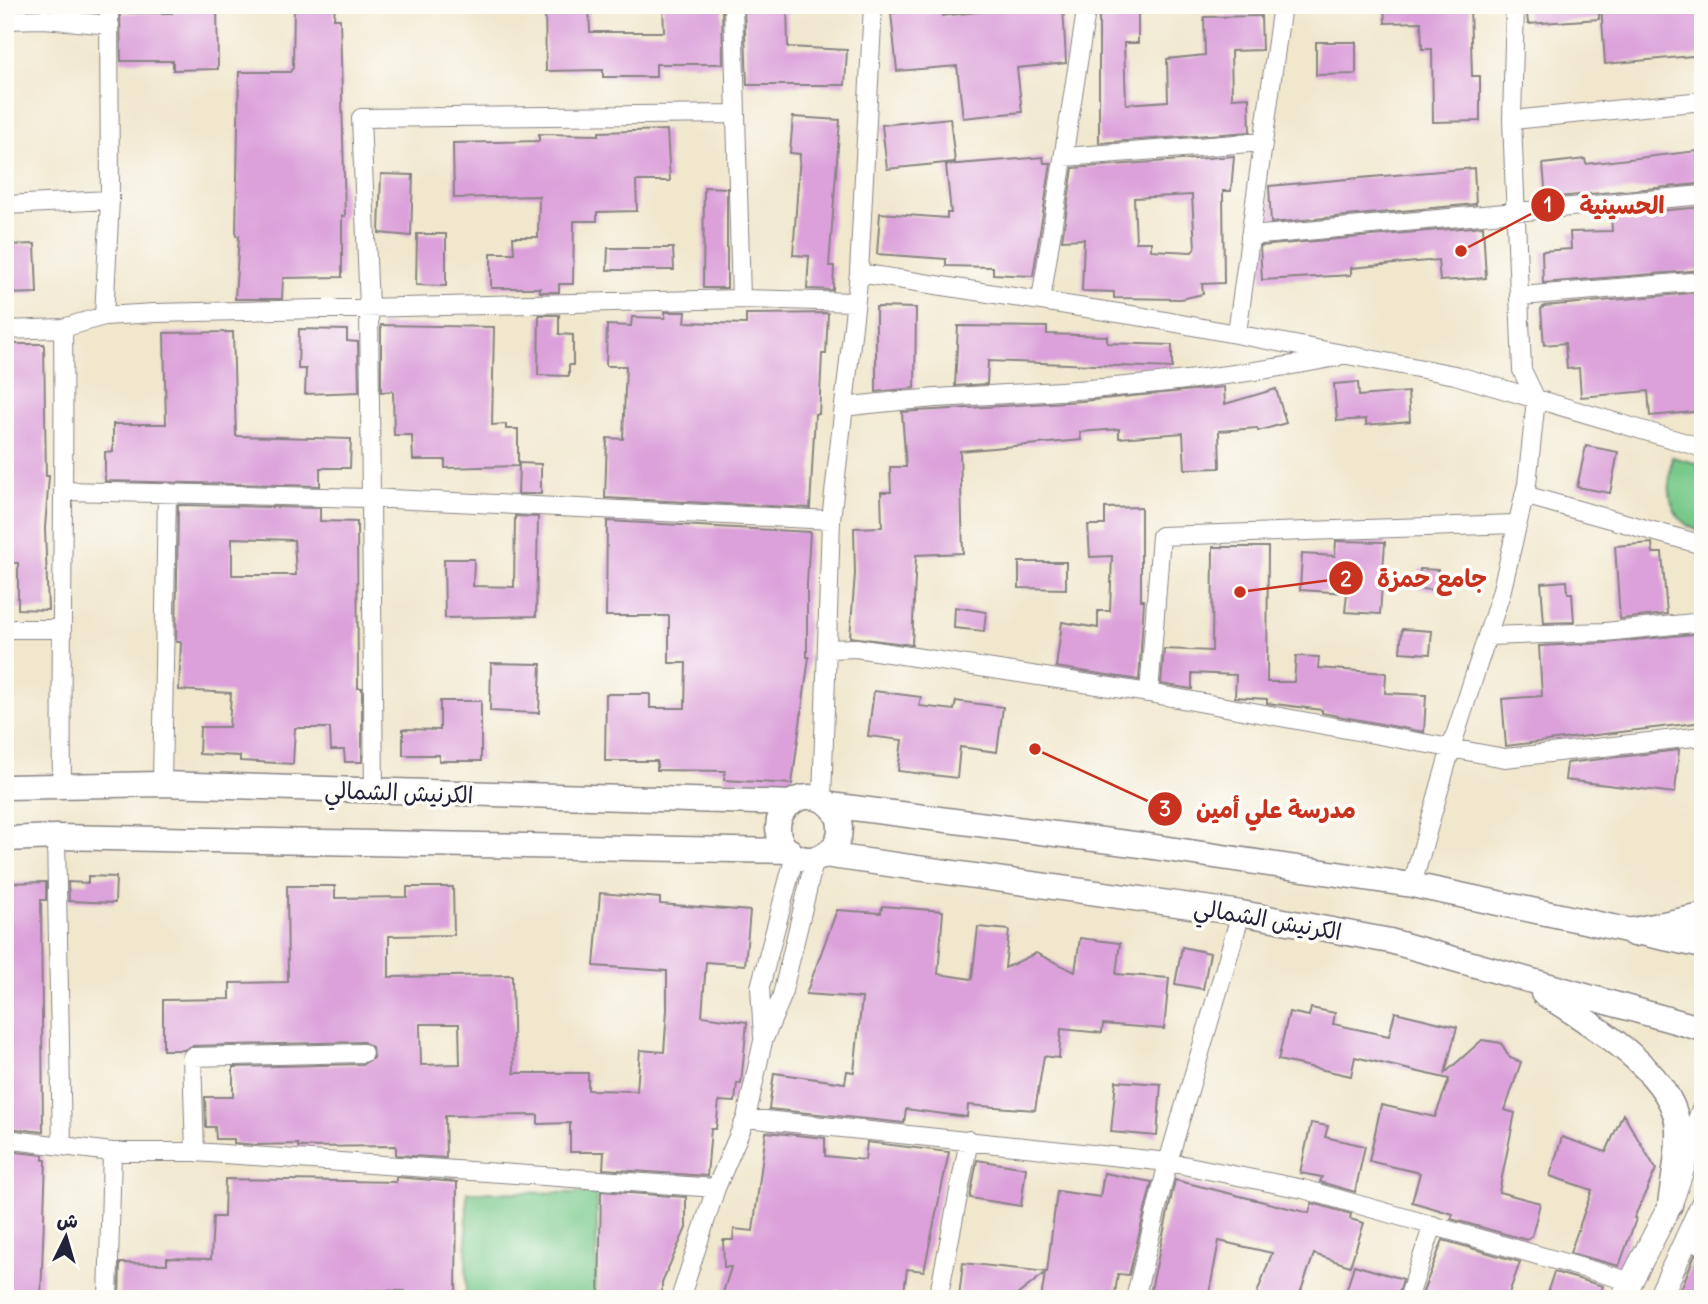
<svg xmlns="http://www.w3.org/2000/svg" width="1708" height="1304" font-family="Delius,'Playpen Sans Arabic',sans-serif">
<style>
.green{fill:#77c98a;stroke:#4c7662;stroke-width:2}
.building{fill:#dca1da;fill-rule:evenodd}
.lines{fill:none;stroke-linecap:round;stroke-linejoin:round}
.minor-casing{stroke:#898484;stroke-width:20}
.tertiary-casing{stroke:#898484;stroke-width:25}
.secondary-casing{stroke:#898484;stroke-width:27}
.primary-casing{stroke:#898484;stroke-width:31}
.minor{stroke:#fff;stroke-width:18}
.tertiary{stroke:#fff;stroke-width:23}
.secondary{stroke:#fff;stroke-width:24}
.primary{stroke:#fff;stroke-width:28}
.labels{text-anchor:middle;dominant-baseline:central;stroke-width:7;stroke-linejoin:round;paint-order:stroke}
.street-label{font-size:23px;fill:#22223b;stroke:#fdfcf7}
.leader{fill:none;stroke:#c8321e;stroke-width:2.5}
.callout-dot{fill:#c8321e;stroke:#fdfcf7;stroke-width:2.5}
.mark-label{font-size:21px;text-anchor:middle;font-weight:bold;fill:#fff}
.callout-label{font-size:24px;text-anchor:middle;font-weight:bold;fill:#c8321e;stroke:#fdfcf7;stroke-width:7;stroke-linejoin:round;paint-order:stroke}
</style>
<rect width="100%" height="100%" fill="#fdfcf7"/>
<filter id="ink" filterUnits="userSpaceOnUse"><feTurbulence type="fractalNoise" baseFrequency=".0143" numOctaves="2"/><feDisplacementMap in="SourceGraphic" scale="14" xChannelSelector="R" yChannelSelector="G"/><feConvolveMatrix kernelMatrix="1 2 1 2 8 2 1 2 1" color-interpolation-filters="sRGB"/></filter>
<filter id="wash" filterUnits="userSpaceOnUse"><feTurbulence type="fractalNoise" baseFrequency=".00686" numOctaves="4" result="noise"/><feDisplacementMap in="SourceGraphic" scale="28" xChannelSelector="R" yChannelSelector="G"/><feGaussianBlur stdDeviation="1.57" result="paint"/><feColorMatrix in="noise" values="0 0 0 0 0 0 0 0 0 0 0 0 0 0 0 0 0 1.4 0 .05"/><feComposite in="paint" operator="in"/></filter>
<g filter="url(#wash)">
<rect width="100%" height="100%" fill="#f0e7cd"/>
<path class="green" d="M1672,457L1703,465V532C1666,522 1667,488 1672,457Z
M467,1192L597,1193L596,1299H466Z"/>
<g id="blocks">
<path class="building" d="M172,5H217L218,69L173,70V61H121L120,13H172Z
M294,5H335L334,19H340L345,216H342V277L283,278L282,299H235L239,236H236L239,72H290L293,68Z
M545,5H589L590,32H664L663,5H722L723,64H656V77H603V70L546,71Z
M744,5H787L788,47L847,50L845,85H747Z
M995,5H1063L1066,63L1017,68L1022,112L963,118L957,66L897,71L891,13L942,8L943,16L996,10Z
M1099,5H1138V43H1124L1126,104L1168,101L1167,59L1205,55L1204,17L1261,16L1262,50L1231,51L1232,98L1249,97L1250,132L1099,143Z
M1384,5H1470L1472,76H1480V121L1433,122L1432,49H1422L1421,22L1385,23Z
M1526,5H1599V19L1528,24Z
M1601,5H1703V55L1605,64Z
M1316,42H1356V74L1316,75Z
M793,117L840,120L829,266H834L833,290L807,289L809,256L793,255L800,154L790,153Z
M950,118L955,162L887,169L882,125Z
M667,130L670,181H636L637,211L597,212V221H574L573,284H559V292H540V288H491V253H514L513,237H538L539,196L454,198L453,143L539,141V134L599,135V132Z
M1697,151L1700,184L1546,198L1543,164L1585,159L1586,164Z
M1234,156L1231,191H1223L1224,283L1202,284L1203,294L1181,299L1114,298V292L1082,291L1084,239L1062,240L1073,168ZM1192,195L1195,248L1192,252L1151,250V242H1136L1134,198Z
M1043,157L1044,163H1051L1033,276L993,274V267L946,266V259L877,254L880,213L947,218V213H951L946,165Z
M1474,168L1476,204L1271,223L1269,186Z
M381,174L413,175L411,236L379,233Z
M704,187L727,188V288H703Z
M1703,207V270L1543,283L1542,251L1571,249L1570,232L1612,231L1611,215Z
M1483,226L1486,278L1440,281L1438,260L1351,268V275L1262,280L1260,246Z
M417,234H446V286L416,285Z
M35,244L37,293L5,294V245Z
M608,248H673L674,270H607Z
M1703,292V411L1650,416L1648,391L1581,397L1579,368L1567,369L1565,343L1544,345L1541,309L1544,306Z
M876,307L916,308L915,388L876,392Z
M665,312H686L685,322L746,324V314L828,313L826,354H822L819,414H815L810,508L605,498L607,438L623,439L626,366H606L607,325L631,326L632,317L665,318Z
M539,315H559V334L573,335V365H569V376L538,375Z
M381,325L494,327L492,425L506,424V429H518V466L445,468V460H413L412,435H394L393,391L381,392Z
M958,326L1047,327V334L1107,336V343L1172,345V368L988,361L987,384L955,386Z
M299,329L347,330V341L358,342L359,392L305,394L306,369H298Z
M233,332L236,436L351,439L350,468H320V486L105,481V452H113V424H166L164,333Z
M14,344H44L46,476H49L45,528L48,610L18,609V563H10V541H5V348H14Z
M1358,382L1359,396L1408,392L1410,421L1366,425V419L1337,421L1334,384Z
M1224,387L1225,404L1276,389L1286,423L1258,431L1257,428L1219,431L1220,468L1185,469L1183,433L1119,438V429L1080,432L1081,440L960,451L963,553L916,555L912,645L850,637L855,574L854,528L882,527L881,492H891L890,467H906L902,412L1082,401Z
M1586,446L1618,452L1610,493L1577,487Z
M519,463L541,464V494H518Z
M178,505L320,508V521L357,522L358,688H362V762H345L344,750H331L330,728H295L293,764L240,761V756L199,754L200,727H229L231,693L179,690L181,642H176ZM232,538L294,540L296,575H232Z
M1141,507V600H1144L1139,680L1056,667L1062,622L1098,628V611H1110L1112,556L1090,557L1088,525H1105V508Z
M515,516L538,517L536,616L445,618L444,559H474L473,586L514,587Z
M607,521L810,532L807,584V657H809L792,784L724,780L725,771L657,770V761H605L606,694H650V708H685L686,663H669V616H606Z
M1336,541L1385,542L1380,614L1345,612L1347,593L1300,590L1302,554L1335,556Z
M1652,543L1653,553H1662L1667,614L1620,619L1615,546Z
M1213,547H1268L1267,682H1294L1296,656L1319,657L1318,668L1386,673L1385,693L1426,695L1424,732L1322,713V710L1267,703V699L1235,697L1236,675L1192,673V689L1161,684L1164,649L1212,651Z
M1019,562H1066V589L1019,588Z
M1420,569L1438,570L1437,590L1418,589Z
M1567,581L1568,593H1572L1574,622L1544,623L1541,583Z
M955,607L986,612L984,631L954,628Z
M1402,629L1432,631L1430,654L1400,652Z
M1703,633V722L1506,746L1502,699L1542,696L1539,646L1605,643Z
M491,663L541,664L539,713L490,711Z
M874,691L921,697L919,706L954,710L956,701L1003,707L997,752L960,747L957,778L898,771L902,740L868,736Z
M440,701H481V761H439V755H403V729L440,730Z
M1679,750L1675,793L1565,780L1567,763Z
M88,876L116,877L115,903L69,901L68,882L88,883Z
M46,882V900H41L43,1132L7,1128L5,883Z
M287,886H335V898L407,897V887H453L454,935L389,936V977L512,975L514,1073H588V1090L637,1091L640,1050L664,1052L667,1010V971L594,966L600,893L660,898V904L750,911L745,965L706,962L702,1016L747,1022L741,1084L737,1083L735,1102L719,1101L716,1129H711L707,1176L603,1169L604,1152H570V1123L538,1124V1115L445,1116L446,1158L396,1155V1146L298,1147V1144L256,1145L234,1143V1139H216L215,1127H206L205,1097H233V1067L363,1064L373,1058L372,1047L363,1042L192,1046L184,1050H163V1000L230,999V983L288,982ZM420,1024H459L460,1064L421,1065Z
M882,906L943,911L938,974L972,979L978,927L1009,930L1005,968L1036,953L1075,972L1080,938L1120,943L1116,974L1169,978L1164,1029L1103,1024L1102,1033L1061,1029L1059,1058L1044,1056L1035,1110L968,1105L967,1117L906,1109L904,1123L769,1109L774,1073L845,1083L847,1071L854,1072L862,998L806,994L837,910L881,913Z
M1182,947L1210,953L1203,989L1175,984Z
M1311,1008L1335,1013L1333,1024L1389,1036L1395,1012L1457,1027L1445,1073L1482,1040L1501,1043L1510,1058L1521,1062L1505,1110L1515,1113L1499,1192L1540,1203L1532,1236L1527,1240L1451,1219L1453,1214L1412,1202L1420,1173L1369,1161L1381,1105L1435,1117L1449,1079L1355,1057L1351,1076L1278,1060L1289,1012L1309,1016Z
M1116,1081L1161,1084L1157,1136L1111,1132Z
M1623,1114L1656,1169L1634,1218L1636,1219L1619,1266L1570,1253L1592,1190L1550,1176L1562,1137L1606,1152Z
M1311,1123L1328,1126L1325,1137L1365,1146L1355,1192L1320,1182L1322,1177L1300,1173Z
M766,1132L825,1138V1156L865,1160L867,1142L949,1152L924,1271L907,1269L903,1299H883L835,1290V1299H721L731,1267H724L723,1240H733L734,1229L753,1231Z
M7,1151L43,1155V1160H46L41,1299H5Z
M977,1160L1026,1168L1021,1206L970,1198Z
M1104,1173L1152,1182L1129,1275L1118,1274L1114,1299H1041L1045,1273L1012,1299L959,1297L963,1263L1047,1272L1057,1191L1100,1197Z
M396,1177L457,1182L456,1299H405V1291L366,1290V1299H119L120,1263L167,1264V1258L211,1259L213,1217H224L225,1179L396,1182Z
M1175,1180L1309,1213L1312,1203L1351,1214L1350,1219L1364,1223L1350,1266L1314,1254L1298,1299H1255L1272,1253L1219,1241L1208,1299H1149Z
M601,1191L686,1197V1228L662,1282V1299H599Z
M1443,1240L1520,1262L1507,1299H1420Z
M1695,1254L1703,1255V1299H1677Z
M1354,1265L1403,1279L1397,1299H1344Z
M1554,1272L1603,1286L1599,1299H1545Z"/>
</g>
</g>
<g filter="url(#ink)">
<use href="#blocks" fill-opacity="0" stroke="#898484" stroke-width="2"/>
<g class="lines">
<defs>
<path id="minor" d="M733,5L741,299
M5,20L44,19L110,25
M1512,120L1703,101
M1064,157L1263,142
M5,205L110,200
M1250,236L1703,195
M859,273L1144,317L1455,375L1703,448
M1521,296L1703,281
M1041,300L1087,5
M104,316L110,200L109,5
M5,330L63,328L104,316L155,313L741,299L855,302
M1237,333L1282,5
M844,407C934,395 1025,395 1115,387C1189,381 1265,371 1337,357
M65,491L369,498L831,520
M1524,495L1703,545
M5,629H60
M1487,636L1605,632L1703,622
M828,649L856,648L1149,693L1505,758L1703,736
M1149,693L1161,536L1515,524
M62,784C60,632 65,480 63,328
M162,784L167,492
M374,791L369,307L361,118L735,114
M822,800L831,520L859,273L873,5
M56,837L62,1146
M1412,885L1451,748L1501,593L1527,484L1536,399L1522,370L1512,120L1515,5
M763,1037L760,987L795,855
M746,1118L1168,1162L1303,1189L1629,1281
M5,1139L112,1152H195L716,1188
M195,1152L192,1057L363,1053
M1684,1241L1703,1244
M108,1299L112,1152
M680,1299L716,1188L746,1118L763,1041L781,999L815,858
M938,1299L969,1140
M1135,1299L1168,1162L1241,913
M1408,1299L1433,1225"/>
<path id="tertiary" d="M1622,1299L1670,1205L1703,1110
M1659,1299L1703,1203"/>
<path id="secondary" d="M5,787L162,784L792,803
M778 828a31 31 0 1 1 62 0a31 31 0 1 1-62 0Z
M830,805L1141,845L1412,885L1703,946
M5,839L56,837L790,851
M824,855L1241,913L1390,941L1703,1029
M1543,993C1587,1022 1676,1072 1678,1130C1679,1154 1673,1180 1670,1205"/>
<path id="primary" d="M1634,932L1703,918"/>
</defs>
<use href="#minor" class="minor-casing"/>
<use href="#tertiary" class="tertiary-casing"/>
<use href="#secondary" class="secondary-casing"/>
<use href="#primary" class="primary-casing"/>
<use href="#minor" class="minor"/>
<use href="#tertiary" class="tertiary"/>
<use href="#secondary" class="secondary"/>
<use href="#primary" class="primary"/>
</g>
</g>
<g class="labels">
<g class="street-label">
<text transform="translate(399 792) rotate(2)">الكرنيش الشمالي</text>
<text transform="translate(1268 919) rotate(10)">الكرنيش الشمالي</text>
</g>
</g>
<path class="leader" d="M1461 251L1548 205M1240 592L1346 578M1035 749L1165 809"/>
<g class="callout-dot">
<circle cx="1461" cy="251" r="7"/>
<circle cx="1240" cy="592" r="7"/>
<circle cx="1035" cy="749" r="7"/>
<circle cx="1548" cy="205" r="18"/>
<circle cx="1346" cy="578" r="18"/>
<circle cx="1165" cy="809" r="18"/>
</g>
<g class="mark-label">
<text x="1548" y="212">1</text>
<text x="1346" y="586">2</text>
<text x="1165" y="816">3</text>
</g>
<g class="callout-label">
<text x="1622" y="214">الحسينية</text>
<text x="1432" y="587">جامع حمزة</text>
<text x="1276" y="818">مدرسة علي أمين</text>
</g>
<rect width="1708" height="1304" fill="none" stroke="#fdfcf7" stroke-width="28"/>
<g transform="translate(66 1237) rotate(5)" stroke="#fdfcf7" stroke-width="5" paint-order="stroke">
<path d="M0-5L12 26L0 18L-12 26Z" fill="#22223b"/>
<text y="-10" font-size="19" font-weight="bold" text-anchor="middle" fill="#22223b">ش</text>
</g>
</svg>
